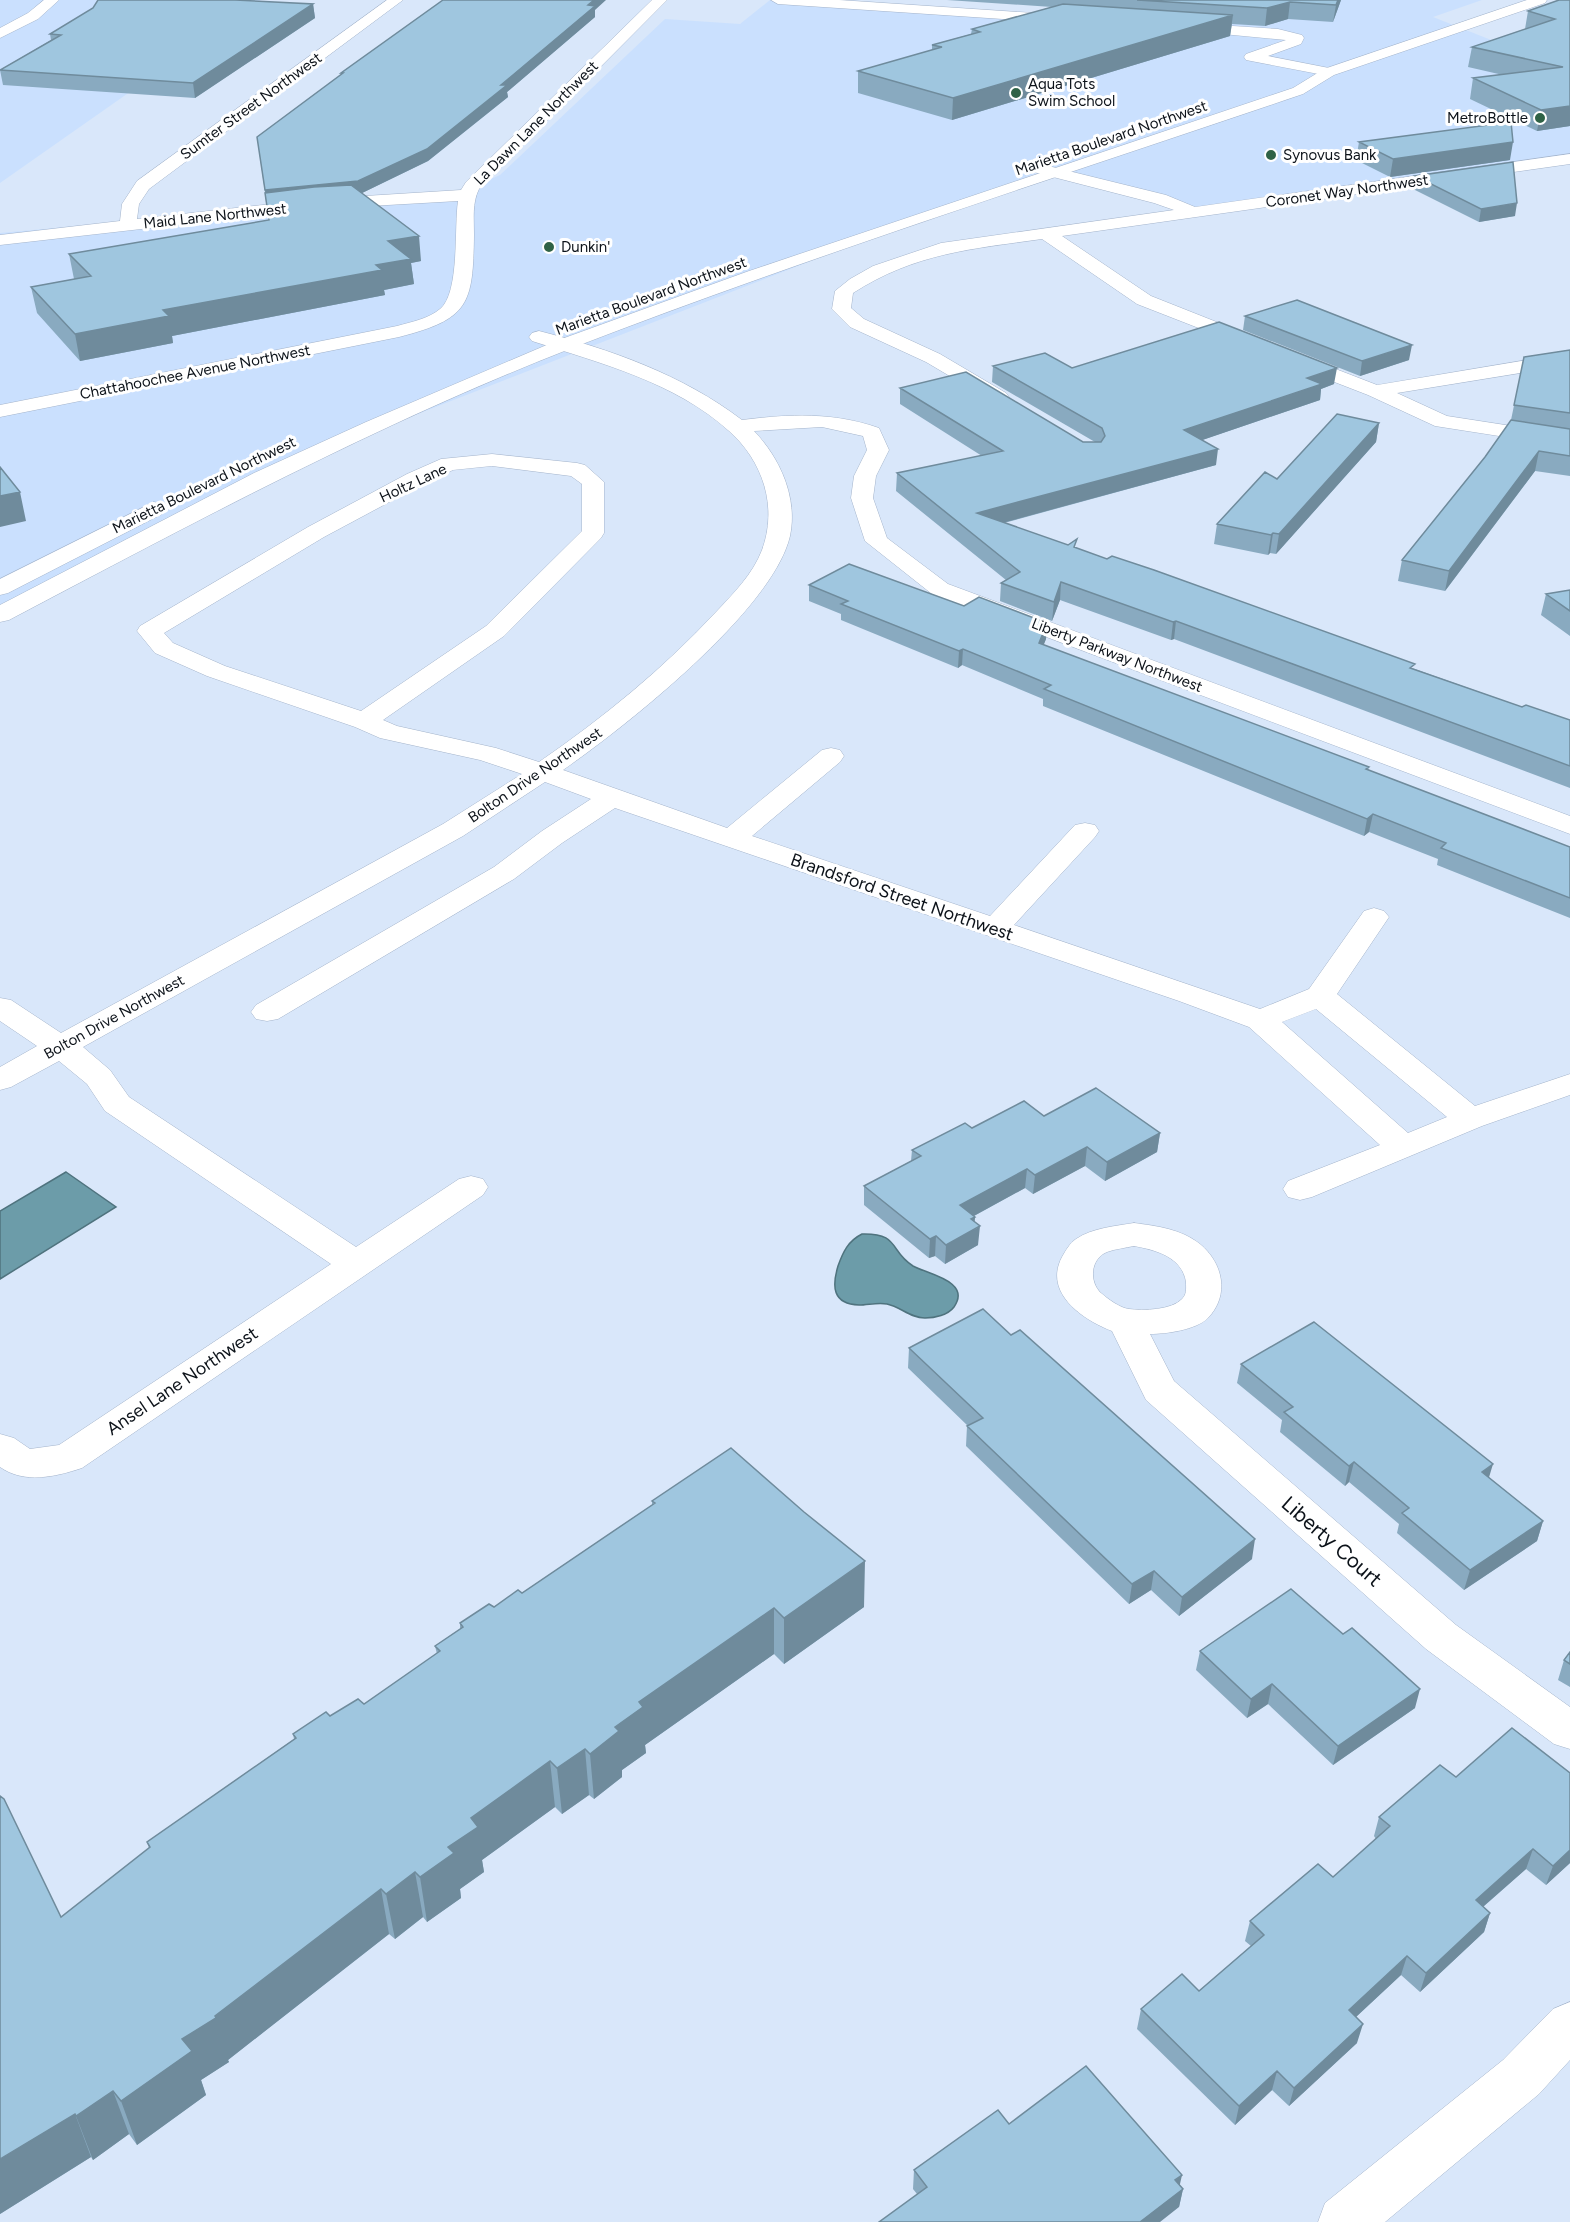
<svg xmlns="http://www.w3.org/2000/svg" width="1570" height="2222" font-family="Figtree,sans-serif">
<style>
.built{fill:#cae0fe}
.water{fill:#6c9ca9;stroke:#4f737e;stroke-width:1.5}
.lines{fill:none;stroke-linecap:round;stroke-linejoin:round}
.street-casing{stroke:#a4b4cb;stroke-width:1}
.secondary-casing{stroke:#a4b4cb;stroke-width:1}
.street{fill:#fff;fill-rule:evenodd}
.secondary{fill:#fff;fill-rule:evenodd}
.wall{fill:#89aac0}
.shaded-wall{fill:#6f8b9c}
.building{fill:#9fc6df;stroke:#6f8b9c;stroke-width:1.5}
.poi-dot{fill:#2f6246;stroke:#fff;stroke-width:2}
.labels{text-anchor:middle;dominant-baseline:central;stroke-width:6;stroke-linejoin:round;paint-order:stroke}
.far-poi-label{font-size:15px;fill:#0c1219;stroke:#fff;text-anchor:start}
.far-street-label{font-size:15px;fill:#0c1219;stroke:#fff}
.street-label{font-size:18px;fill:#0c1219;stroke:#fff}
.near-street-label{font-size:21px;fill:#0c1219;stroke:#fff}
</style>
<rect width="100%" height="100%" fill="#d9e7fa"/>
<path class="built" d="M0,0H261L0,183Z
M770,0H803L1115,20L1123,0H1482L1433,17L1570,71V155L1205,212L1047,169L356,438L0,619V233L463,191L500,175L665,19L740,24Z"/>
<path class="water" d="M66,1172L116,1207L0,1279V1211Z
M862,1234C900,1233 889,1251 913,1266C927,1274 972,1281 954,1307C948,1315 935,1318 925,1318C910,1318 901,1307 887,1304C878,1302 868,1305 859,1305C832,1304 832,1286 838,1266C843,1252 848,1241 862,1234Z"/>
<g class="lines">
<defs>
<path id="street" d="M44,0H59L38,19L0,38V28L28,13Z
M387,0H403L149,189L139,204L137,219L317,199L461,190L466,182L652,0H667L479,189C472,203 474,219 474,235C473,305 469,319 399,337L0,417V405L397,326C411,322 428,319 440,309C460,293 454,226 458,201L317,209L0,245V235L120,221L122,204L137,181Z
M771,0H839L1063,15L1070,19L1063,23L778,4Z
M1186,23L1278,29L1302,35L1304,38L1301,44L1268,56L1329,68L1336,72L1329,76L1246,60L1244,57L1246,54L1286,40L1181,30L1179,27L1181,24Z
M1570,154V164L1062,236L1151,296L1257,338L1260,342L1257,346L1250,348L1137,304L1042,239C972,249 915,253 853,293L851,308L864,319L940,354L1006,393L1009,397L1006,401L999,403L992,401L926,362L850,327L832,309L835,291L850,279L873,266L941,243L1174,210L1154,203L1022,169L1020,166L1022,163L1028,161L1166,195L1195,207Z
M539,331C610,349 683,375 742,420C790,414 833,412 879,428L889,450L876,476L873,498L887,538L948,584L1570,816V834L932,594L865,541L851,498L854,476L867,450L863,436L822,427L754,431C780,458 798,498 790,536C773,610 625,727 563,770L727,828L822,750L831,748L840,750L844,756L840,762L752,836L990,916L1075,825L1085,823L1095,825L1099,831L1095,837L1014,925L1260,1009L1309,989L1364,911L1374,908L1384,911L1389,917L1337,994L1475,1106L1570,1074V1095L1482,1126L1312,1197L1300,1200L1288,1197L1283,1189L1288,1181L1380,1145L1249,1027L1179,1001L615,808L562,843L514,879L278,1019L267,1021L256,1019L251,1012L256,1005L494,867L542,831L591,799L545,782L463,836L83,1047L110,1070L129,1097L356,1247L459,1179L471,1176L483,1179L488,1187L483,1195L82,1468C55,1477 24,1484 0,1467V1434L14,1438L30,1449L59,1445L331,1264L105,1111L87,1084L59,1061L11,1087L0,1090V1067L37,1046L0,1021V998L11,1000L61,1033L443,824L522,774L480,760L380,738L355,727L207,676L155,653L137,631L140,626L308,527L407,474L441,459L492,454L577,463L585,465L604,482V533L601,538L504,636L383,720L397,726L496,748L539,762C603,718 663,669 716,612C733,594 753,574 762,550C778,507 763,461 729,431C675,382 600,363 532,341L529,337L532,333ZM492,466L571,476L582,484V531L486,626L361,711L225,666L173,643L164,633L324,537L423,484L453,470ZM1316,1009L1447,1117L1408,1133L1282,1022Z
M1570,353V365L1397,393L1447,416L1570,435V447L1435,426L1368,395L1288,364L1285,360L1288,356H1302L1377,385Z
M1134,1223C1157,1226 1181,1229 1200,1244C1223,1263 1230,1295 1208,1318C1196,1330 1166,1334 1150,1334L1174,1381L1456,1625L1570,1707V1749L1554,1744L1426,1649L1146,1400L1112,1331C1083,1320 1043,1293 1062,1257C1066,1250 1070,1243 1076,1239C1092,1228 1116,1226 1134,1223ZM1134,1246C1156,1250 1182,1257 1186,1282C1186,1289 1187,1294 1182,1299C1172,1310 1143,1311 1129,1309C1120,1308 1108,1299 1101,1293C1089,1282 1090,1259 1107,1252C1115,1249 1125,1248 1134,1246Z
M1570,2002V2060L1539,2094L1385,2222H1318L1325,2203L1503,2060L1553,2009Z"/>
<path id="secondary" d="M1527,0H1547L1545,3L1334,75L1303,94C1059,177 813,255 572,348C377,424 193,523 9,620L0,622V605L254,473L366,422L556,341L749,271L1293,88L1324,69Z
M154,502L162,504L165,509L162,514L8,593L0,595V579Z"/>
</defs>
<use href="#street" class="street-casing"/>
<use href="#secondary" class="secondary-casing"/>
<use href="#street" class="street"/>
<use href="#secondary" class="secondary"/>
</g>
<path class="wall" d="M947,0H1341L1333,22L1288,19L1265,26L1232,24L1230,36L952,120L858,93V71L932,50V45L971,34L972,29L1052,7Z
M1570,0V126L1537,131L1470,99L1473,78L1503,75L1468,67L1472,47L1525,29L1528,11Z
M313,4L315,18L195,98L3,85L0,70L51,40L50,34Z
M595,10V17L507,92L508,97L428,161L362,193L421,261L411,263L414,284L384,290L385,295L172,336L173,343L80,361L37,313L31,287L74,279L69,254L269,220L257,137L341,75V73Z
M1359,142L1510,160L1390,177L1356,160Z
M1415,176L1515,216L1479,222L1413,189Z
M1245,316L1409,360L1360,376L1243,330Z
M1570,350V476L1535,471L1445,591L1398,581L1402,560L1485,457L1511,420L1524,357Z
M993,366L1072,368L1334,384L1321,389L1320,400L1202,440L1216,465L1004,523L1522,707L1570,720V788L1174,639L1171,640L1060,600L1052,621L1000,601L1001,583L1006,580L896,491L897,473L982,456L900,404V388L1083,442H1095L992,382Z
M1379,423L1376,442L1276,554L1270,553L1268,555L1214,544L1217,524L1277,479Z
M809,585L1046,639L1043,645L1369,767L1368,770L1570,847V918L1437,865L1438,859L1369,832L1364,836L1043,706V699L962,665L958,668L841,620V614L809,601Z
M1570,590V636L1541,615L1546,594Z
M1044,1116L1160,1133L1157,1152L1105,1181L1085,1166L1033,1194L1025,1188L974,1216L975,1217L974,1222L978,1245L945,1264L935,1256L929,1258L864,1205V1186L911,1161L912,1150L972,1128Z
M909,1348L1252,1559L1179,1616L1151,1590L1129,1604L966,1446L967,1426H968L908,1368Z
M1241,1364L1489,1478L1543,1521L1537,1541L1464,1590L1397,1533L1399,1524L1349,1482L1345,1486L1280,1432L1282,1420L1237,1383Z
M652,1501L864,1607L784,1664L774,1654L645,1745L646,1753L622,1770V1777L594,1799L589,1795L562,1814L555,1807L482,1860L484,1872L460,1889L461,1898L427,1922L423,1917L395,1939L389,1934L228,2060L229,2062L201,2080L206,2095L137,2145L129,2134L93,2160L91,2157L0,2214L61,1917L149,1848L147,1842L294,1739L293,1734L330,1716L364,1704L437,1654L435,1646L460,1629V1623L522,1593L652,1505Z
M1343,1634L1415,1708L1333,1765L1268,1704L1247,1718L1196,1670L1200,1651Z
M1570,1652V1687L1558,1680L1564,1660Z
M1570,1773V1863L1546,1885L1526,1869L1483,1907L1490,1913L1484,1932L1420,1992L1401,1975L1356,2017L1357,2043L1289,2106L1272,2090L1235,2125L1137,2029L1141,2009L1199,1991L1251,1946L1245,1941L1250,1921L1333,1877L1376,1839L1374,1836L1379,1817L1456,1777Z
M1009,2124L1180,2185L1183,2189L1179,2207L917,2194L913,2189L914,2170Z"/>
<path class="shaded-wall" d="M594,0H606L595,10V17L507,92L508,97L428,161L360,194L266,202L265,190L501,85Z
M1338,0H1341L1333,22L1336,5Z
M1290,2L1288,19L1265,26L1267,8Z
M313,4L315,18L195,98L193,83Z
M1233,15L1230,36L952,120L953,98Z
M1570,106V126L1537,131L1541,110Z
M1513,142L1510,160L1390,177L1393,159Z
M1517,203L1515,216L1479,222L1481,209Z
M419,236L421,261L411,263L414,284L384,290L385,295L172,336L173,343L80,361L75,334L163,310L376,265L388,241Z
M1412,345L1409,360L1360,376L1362,361Z
M1337,368L1334,384L1321,389L1320,400L1182,447L1184,430L1307,378Z
M1379,423L1376,442L1276,554L1279,534Z
M1218,449L1216,465L976,530L977,513Z
M1539,451L1535,471L1445,591L1449,571Z
M20,492L26,521L0,527V496Z
M1273,533L1270,553L1268,555L1271,535Z
M1061,582L1060,600L1052,621L1054,602Z
M1176,621L1174,639L1171,640L1173,622Z
M1047,623L1046,639L1038,660L1039,643Z
M963,649L962,665L958,668L959,651Z
M1373,814L1369,832L1364,836L1367,819Z
M1160,1133L1157,1152L1105,1181L1107,1162Z
M1087,1147L1085,1166L1033,1194L1035,1175Z
M1027,1169L1025,1188L959,1224L960,1205Z
M975,1217L974,1230L980,1226L978,1245L945,1264L946,1245L971,1219Z
M936,1236L935,1256L929,1258L930,1239Z
M1354,1462L1349,1482L1345,1486L1349,1466Z
M1493,1464L1487,1484L1482,1472Z
M1543,1521L1537,1541L1464,1590L1470,1570Z
M1255,1539L1252,1559L1179,1616L1182,1597Z
M865,1561L864,1607L784,1664V1618Z
M1154,1571L1151,1590L1129,1604L1132,1584Z
M774,1608V1654L645,1745L646,1753L622,1770V1777L594,1799L590,1754L639,1702Z
M1272,1684L1268,1704L1247,1718L1251,1699Z
M1420,1689L1415,1708L1333,1765L1338,1746Z
M585,1749L589,1795L562,1814L557,1768Z
M550,1761L555,1807L482,1860L484,1872L460,1889L461,1898L427,1922L420,1877L448,1847L471,1818Z
M1533,1849L1526,1869L1469,1919L1476,1900Z
M1570,1850V1863L1546,1885L1553,1866Z
M415,1872L423,1917L395,1939L386,1894Z
M381,1889L389,1934L228,2060L229,2062L201,2080L206,2095L137,2145L121,2101L182,2039L215,2016Z
M1490,1913L1484,1932L1420,1992L1426,1973Z
M1407,1956L1401,1975L1343,2029L1349,2010Z
M1363,2024L1357,2043L1289,2106L1294,2088Z
M1277,2071L1272,2090L1235,2125L1239,2106Z
M113,2091L129,2134L93,2160L76,2116Z
M75,2114L91,2157L0,2214V2159Z
M1182,2175L1178,2193L1183,2189L1179,2207L1160,2222H1140L1175,2180Z"/>
<path class="building" d="M98,0H235L313,4L193,83L0,70L61,35L50,34L93,8Z
M443,0H594L588,5L595,6L501,85H507L427,149L358,181L265,190L257,137L343,73H341Z
M1137,0H1338L1336,5L1290,2L1267,8Z
M1559,0H1570V106L1541,110L1473,78L1563,67L1472,47L1555,19L1528,11Z
M1063,4L1233,15L953,98L858,71L942,47L932,45L980,32L972,29Z
M1511,122L1513,142L1393,159L1359,142Z
M1513,162L1517,203L1481,209L1415,176Z
M351,185L419,236L388,241L411,259L376,265L382,270L163,310L169,316L75,334L31,287L91,276L69,254L269,220L265,193L314,187Z
M1297,300L1412,345L1362,361L1245,316Z
M1219,322L1337,368L1307,378L1322,384L1184,430L1218,449L977,513L1068,545L1077,539L1074,547L1107,559L1112,556L1154,570L1415,664L1410,668L1522,707L1526,705L1570,720V766L1176,621L1173,622L1061,582L1054,602L1001,583L1020,572L897,473L1003,451L900,388L966,372L1083,442H1101L1105,436L1102,428L993,366L1045,353L1072,368Z
M1570,350V413L1514,405L1524,357Z
M1337,414L1379,423L1279,534L1273,533L1271,535L1217,524L1265,472L1277,479Z
M1511,420L1570,429V456L1539,451L1449,571L1402,560L1485,457Z
M0,467L20,492L0,496Z
M849,564L964,606L979,597L1047,623L1039,643L1369,767L1366,769L1570,847V898L1441,848L1446,843L1373,814L1367,819L1044,689L1051,685L963,649L959,651L841,604L848,601L809,585Z
M1570,590V611L1546,594Z
M1096,1088L1160,1133L1107,1162L1087,1147L1035,1175L1027,1169L960,1205L975,1217L971,1219L980,1226L946,1245L936,1236L930,1239L864,1186L921,1156L912,1150L965,1123L972,1128L1024,1101L1044,1116Z
M983,1309L1011,1335L1020,1330L1255,1539L1182,1597L1154,1571L1132,1584L967,1426L983,1418L909,1348Z
M1314,1322L1493,1464L1482,1472L1543,1521L1470,1570L1402,1513L1409,1508L1354,1462L1349,1466L1284,1412L1293,1407L1241,1364Z
M731,1448L804,1512L865,1561L784,1618L774,1608L639,1702L643,1707L615,1727L619,1731L590,1754L585,1749L557,1768L550,1761L471,1818L478,1827L448,1847L454,1853L420,1877L415,1872L386,1894L381,1889L215,2016L216,2018L182,2039L192,2051L121,2101L113,2091L76,2116L75,2114L0,2159V1796L4,1799L61,1917L150,1847L147,1842L296,1738L293,1734L326,1712L330,1716L358,1699L364,1704L440,1651L435,1646L463,1627L460,1623L489,1604L494,1607L518,1590L522,1593L655,1503L652,1501Z
M1291,1589L1343,1634L1352,1628L1420,1689L1338,1746L1272,1684L1251,1699L1200,1651Z
M1570,1652V1664L1564,1660Z
M1512,1728L1570,1773V1850L1553,1866L1533,1849L1476,1900L1490,1913L1426,1973L1407,1956L1349,2010L1363,2024L1294,2088L1277,2071L1239,2106L1141,2009L1182,1974L1199,1991L1264,1935L1250,1921L1318,1864L1333,1877L1390,1826L1379,1817L1440,1765L1456,1777Z
M1086,2066L1182,2175L1175,2180L1183,2189L1140,2222H879L927,2187L914,2170L998,2110L1009,2124Z"/>
<g class="poi-dot">
<circle cx="1016" cy="93" r="6"/>
<circle cx="1540" cy="118" r="6"/>
<circle cx="1271" cy="155" r="6"/>
<circle cx="549" cy="247" r="6"/>
</g>
<g class="labels">
<g class="far-poi-label">
<text x="1028" y="84">Aqua Tots<tspan x="1028" dy="17">Swim School</tspan></text>
<text x="1528" y="118" text-anchor="end">MetroBottle</text>
<text x="1283" y="155">Synovus Bank</text>
<text x="561" y="247">Dunkin'</text>
</g>
<g class="far-street-label">
<text transform="translate(251 106) rotate(-36)">Sumter Street Northwest</text>
<text transform="translate(536 123) rotate(-45)">La Dawn Lane Northwest</text>
<text transform="translate(1111 138) rotate(-19)">Marietta Boulevard Northwest</text>
<text transform="translate(1347 191) rotate(-8)">Coronet Way Northwest</text>
<text transform="translate(215 216) rotate(-6)">Maid Lane Northwest</text>
<text transform="translate(651 296) rotate(-20)">Marietta Boulevard Northwest</text>
<text transform="translate(195 372) rotate(-11)">Chattahoochee Avenue Northwest</text>
<text transform="translate(413 483) rotate(-25)">Holtz Lane</text>
<text transform="translate(204 485) rotate(-26)">Marietta Boulevard Northwest</text>
<text transform="translate(1117 655) rotate(21)">Liberty Parkway Northwest</text>
<text transform="translate(535 775) rotate(-34)">Bolton Drive Northwest</text>
<text transform="translate(114 1017) rotate(-29)">Bolton Drive Northwest</text>
</g>
<g class="street-label">
<text transform="translate(902 897) rotate(19)">Brandsford Street Northwest</text>
<text transform="translate(182 1381) rotate(-34)">Ansel Lane Northwest</text>
</g>
<g class="near-street-label">
<text transform="translate(1332 1541) rotate(41)">Liberty Court</text>
</g>
</g>
</svg>
